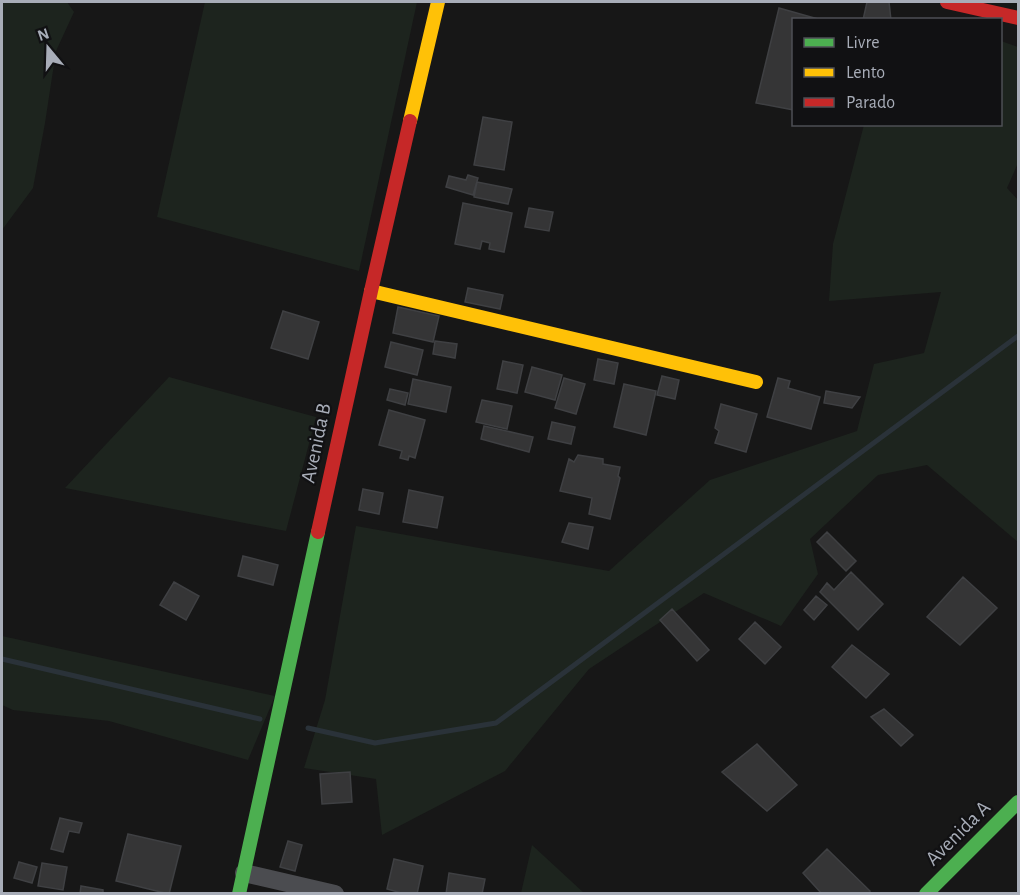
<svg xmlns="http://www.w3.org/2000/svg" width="1020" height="895" font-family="'Alegreya Sans',sans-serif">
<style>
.green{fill:#1d241e}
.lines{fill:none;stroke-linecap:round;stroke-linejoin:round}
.stream{stroke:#2a3239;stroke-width:5}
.building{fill:#353536;stroke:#3f4043;stroke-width:1.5}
.street{stroke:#4b4c50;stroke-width:18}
.fast{stroke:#4caf50;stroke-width:14}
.slow{stroke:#ffc107;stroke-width:14}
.jam{stroke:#c62828;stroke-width:14}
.labels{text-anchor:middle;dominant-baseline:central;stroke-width:4.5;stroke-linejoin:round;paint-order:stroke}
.street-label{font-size:21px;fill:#a8adb8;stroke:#111113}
</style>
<rect width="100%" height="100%" fill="#171717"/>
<path class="green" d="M2,2H67L74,12L56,51L45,123L33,188L2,230Z
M205,2H417L359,271L157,217Z
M1001,41L1018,47V163L1007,188L1018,200V542L927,465L878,475L810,539L818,574L781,626L704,593L589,669L505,771L382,835L376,779L304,768L325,700L356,526L609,571L710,480L857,431L874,364L924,353L941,292L829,301L833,244L864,125L1000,124Z
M169,377L316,417L286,531L65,488Z
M2,636L275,696L248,760L109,721L13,710L2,705Z
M532,845L584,893H521Z"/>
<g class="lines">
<path class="stream" d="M2,659L260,719
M308,728L375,743L496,723L1018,336"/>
</g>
<path class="building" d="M867,2H889L891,20H863Z
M779,8L818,19L794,20V110L756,103Z
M483,117L512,122L504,170L474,165Z
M468,175L478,178L473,195L446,187L449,176L466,180Z
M477,182L512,189L508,204L474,197Z
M463,203L512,213L504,252L489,249L490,243L482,241L480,249L455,244Z
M529,208L553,212L549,231L525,227Z
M468,288L503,295L500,309L465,302Z
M398,307L439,316L433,342L393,333Z
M283,311L319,322L308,359L271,348Z
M435,341L457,344L455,358L433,354Z
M391,342L423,350L417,375L385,367Z
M598,359L618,363L614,384L594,380Z
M503,361L523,365L517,393L497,389Z
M532,367L562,375L555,400L525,392Z
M662,376L679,380L675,399L657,395Z
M564,378L585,384L576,414L555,408Z
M778,378L790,381L788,388L820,397L811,429L767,417Z
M413,379L451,387L446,412L408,404Z
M624,384L656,391L646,435L614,427Z
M390,389L408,393L405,405L387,400Z
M826,391L860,397L852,408L824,403Z
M482,400L512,406L507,429L476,422Z
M721,404L757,414L746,452L715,443L719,431L715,428Z
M389,410L425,420L415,458L409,456L408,460L400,458L402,451L379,445Z
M552,422L575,427L571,444L548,439Z
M484,426L533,437L529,452L481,439Z
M578,455L603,459V464L620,467L618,476L620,478L610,519L589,514L592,498L560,491L569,459L574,462Z
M363,489L383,493L379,514L359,510Z
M409,490L443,497L437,528L403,522Z
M569,523L593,527L588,549L562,542Z
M827,532L856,561L846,571L817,542Z
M243,556L278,565L273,585L238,576Z
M851,572L883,604L858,630L820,592L827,583L834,590Z
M963,577L997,608L960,645L927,617Z
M174,582L199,596L186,620L160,605Z
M816,596L827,605L814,620L804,610Z
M672,609L709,650L697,661L660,620Z
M755,622L781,647L765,664L739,639Z
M852,645L889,674L866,698L832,667Z
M884,709L913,735L901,746L871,717Z
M757,744L797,785L767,811L722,772Z
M350,772L352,802L322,804L320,774Z
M60,818L82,823L79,833L69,831L63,852L51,849Z
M128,834L181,846L169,894L116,881Z
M288,841L302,845L295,871L280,867Z
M827,849L870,891L868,894H822L803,873Z
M394,859L423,866L417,894H405L387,889Z
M19,862L37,867L32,883L14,878Z
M42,863L67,867L63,890L38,886Z
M449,873L485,879L482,894H446Z
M81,886L103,890V894H80Z"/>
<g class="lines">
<path class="street" d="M244,873L335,894"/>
<path class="fast" d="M239,894L318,532
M926,894L1018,802"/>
<path class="slow" d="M410,121L438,2
M371,291L756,382"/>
<path class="jam" d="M947,2L1018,18
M318,532L371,291L410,121"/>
</g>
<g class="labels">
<g class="street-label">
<text transform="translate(316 443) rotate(-78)">Avenida B</text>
<text transform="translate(958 833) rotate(-45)">Avenida A</text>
</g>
</g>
<rect width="1020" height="895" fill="none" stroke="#a8adb8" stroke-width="6"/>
<rect x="792" y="18" width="210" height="108" fill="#111113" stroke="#4d4f55" stroke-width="1.5"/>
<rect x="804" y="38" width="30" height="9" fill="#4caf50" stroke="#4d4f55" stroke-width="1.5"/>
<text x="846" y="48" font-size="18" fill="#a8adb8">Livre</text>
<rect x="804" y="68" width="30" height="9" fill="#ffc107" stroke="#4d4f55" stroke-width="1.5"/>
<text x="846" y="78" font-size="18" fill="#a8adb8">Lento</text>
<rect x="804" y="98" width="30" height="9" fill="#c62828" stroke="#4d4f55" stroke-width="1.5"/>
<text x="846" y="108" font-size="18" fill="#a8adb8">Parado</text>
<g transform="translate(48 48) rotate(341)" stroke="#111113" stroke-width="4.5" paint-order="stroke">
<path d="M0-4.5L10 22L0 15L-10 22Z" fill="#a8adb8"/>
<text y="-9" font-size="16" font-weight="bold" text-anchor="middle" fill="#a8adb8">N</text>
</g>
</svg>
